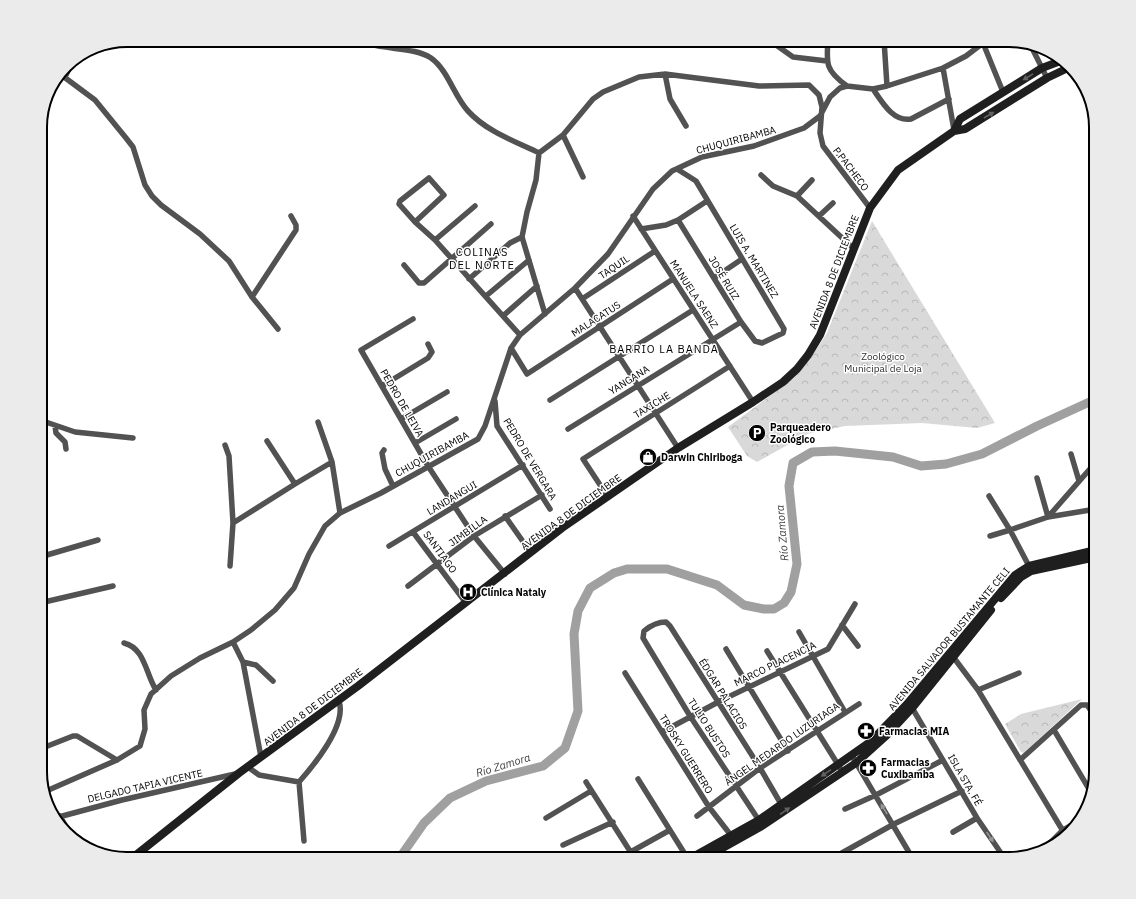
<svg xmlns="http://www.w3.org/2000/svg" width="1136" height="899" font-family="'IBM Plex Sans',sans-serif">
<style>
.forest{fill:url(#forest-crowns)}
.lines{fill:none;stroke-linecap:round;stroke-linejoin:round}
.river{stroke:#a0a0a0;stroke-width:9}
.street{stroke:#525252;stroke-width:5.5}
.secondary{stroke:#1f1f1f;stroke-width:8}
.oneway{fill:#626262}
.oneway2{fill:#979797}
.labels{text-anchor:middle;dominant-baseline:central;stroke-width:3;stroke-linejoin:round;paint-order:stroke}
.street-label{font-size:10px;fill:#000;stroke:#fff}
.park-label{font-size:10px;fill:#303030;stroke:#fff}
.poi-label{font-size:10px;font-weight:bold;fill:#000;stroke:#fff;text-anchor:start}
.neighbourhood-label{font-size:11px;letter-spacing:1px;fill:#000;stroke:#fff}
.water-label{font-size:11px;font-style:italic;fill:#414141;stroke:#fff}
.rim{fill:none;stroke:#000;stroke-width:2}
</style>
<defs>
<pattern id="forest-crowns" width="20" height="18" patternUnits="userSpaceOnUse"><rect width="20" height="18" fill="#d9d9d9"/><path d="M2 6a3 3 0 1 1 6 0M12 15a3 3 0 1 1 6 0" fill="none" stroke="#b8b8b8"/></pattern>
</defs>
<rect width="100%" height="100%" fill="#fff"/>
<path class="forest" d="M872,221L995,423L977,428L922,423L845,426L807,434L757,462L747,456L728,427L795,377L810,359L827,333Z
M1082,699L1028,749L1024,753L1021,752L1005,724L1021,714Z"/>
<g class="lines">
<path class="river" d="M400,859L403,853L424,823L450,798L486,781L543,766L565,748L578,711L574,634L578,611L590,588L614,573L627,569H667L717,585L744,605L764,609H774L784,603L791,592L797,564L789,486L793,463L812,452L835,451L893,457L921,466L946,464L982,454L1037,426L1096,399"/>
<path class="street" d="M360,40C380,51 413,46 431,58C448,70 454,96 468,111C486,131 514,141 539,153L563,135L593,99L603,92L639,77L665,74L759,86L809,85L819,95L822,107L820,133L823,146L870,208
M769,40L793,57L827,61
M828,40C826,64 826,71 847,86
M884,40L887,86
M983,43L1003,92
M1030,44L1047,78
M943,68L954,130
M60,74L95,100L126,138L133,147L145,185L152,196L161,205L200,234L229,261L252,297L278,329
M665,74L670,99L686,126
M65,77L73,60
M873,89C882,102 893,122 911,119L949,99
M563,135L583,177
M539,153L536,180L527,212L522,237L545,314
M677,169L696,181L784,329L783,333L762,343L755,341L741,322L678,220
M761,175L773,186L797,196L853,248
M797,196L812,180
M633,216L753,402
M819,216L833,203
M415,222L444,195L429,178L400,201L399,204L415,222L435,240L520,335
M641,229L666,225L678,220L707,201
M435,240L475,206
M404,265L419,283H424L491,224
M714,278L742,259
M469,279L510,243L522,237
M575,288L678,448
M486,296L529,260
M252,297L296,230V225L291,216
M582,299L655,251
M504,315L537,286
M413,319L361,350L428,466L474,536L505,574
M511,348L527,374L673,279
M382,386L428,358L432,352L428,344
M550,400L693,310
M495,401L497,426L550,509
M401,419L447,392
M40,420L75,432L133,438
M318,422L332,462L340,513
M55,426L56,433L65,442L66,449
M568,429L741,322
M415,443L456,419
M225,445L229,456L233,523
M384,450L382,453L385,469L393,486
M1071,454L1079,481
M295,484L332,462
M989,496L1010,530L990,536
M608,497L583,459L730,366
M505,516L531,553
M1048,517L1089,470
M1048,517L1096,509
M413,532L466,603
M389,546L523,465
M40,557L98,540
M230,566L233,523L295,484L267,441
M1030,568L1010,530L1048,517L1037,478
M408,586L474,536L542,495
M40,603L113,586
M842,625L858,646
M799,632L845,712
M233,642L243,662L261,757
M124,643C145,648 146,675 156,690
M726,649L788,751
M767,651L842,771
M954,658L978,690L1066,836
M243,662L256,665L273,681
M625,673L709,807L733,838
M1093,675L1096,680
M978,690L1019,673
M911,706L977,818L1005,859
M1054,730L1092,794
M662,732L722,700L828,649L855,604
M40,749L73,736H77L117,760
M852,756L913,859
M1020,760L1081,705H1087L1096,718
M248,767L259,775L299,782
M638,779L688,859
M586,782L635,859
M44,792L117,760L140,746L145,729L144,710L151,694L171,676L200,658L233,642L251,630L275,610L294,588L309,554L325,526L340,513L381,493L478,439L485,426L511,348L520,335L575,288L608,254L653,189L672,171L702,157L754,146L804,128L820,116L830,97L840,88L847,86L873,89L887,86L943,68L966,56L987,40
M845,809L876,795L943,760
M60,816L73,839
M697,816L760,768L859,704
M55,818L122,800L235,774
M546,818L591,791
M760,822L690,716L643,638L644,631C650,626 657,622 666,622L670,626L760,768L781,804
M953,832L977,818
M304,841L299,782C314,765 347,725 339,701
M563,845L613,822
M716,852L720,859
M1041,852L1063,830L1080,820
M618,859L670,830
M831,859L894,824L962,791
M903,859L910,855"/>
<path class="secondary" d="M954,131L960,119L1042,68L1063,60
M1001,598L1021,577L1031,571L1096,557
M131,859L239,773L358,686L562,528L678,448L753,402L783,382L797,369L808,355L820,335L870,208L898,170L954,131L965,129L1047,78L1070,67
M689,859L759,820L870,742L907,704L1015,575L1029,566L1096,550
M703,859L762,826L856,763L887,735L913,707L991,610"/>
</g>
<defs><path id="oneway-solid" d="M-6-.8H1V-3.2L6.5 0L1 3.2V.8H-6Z"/></defs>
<g class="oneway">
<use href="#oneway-solid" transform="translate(1028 77) rotate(149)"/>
<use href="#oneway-solid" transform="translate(989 115) rotate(-30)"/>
<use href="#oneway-solid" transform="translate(826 773) rotate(146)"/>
<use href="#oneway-solid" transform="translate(785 811) rotate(-34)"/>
</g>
<g class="oneway2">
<use href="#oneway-solid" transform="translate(884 809) rotate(-122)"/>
<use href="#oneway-solid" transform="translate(990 837) rotate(56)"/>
</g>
<defs>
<symbol id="parking-disc" viewBox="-11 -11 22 22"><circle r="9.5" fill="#000" stroke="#fff"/><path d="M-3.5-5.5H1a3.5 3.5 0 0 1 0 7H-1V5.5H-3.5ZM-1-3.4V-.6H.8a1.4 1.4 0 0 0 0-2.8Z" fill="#fff"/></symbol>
<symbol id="shop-disc" viewBox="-11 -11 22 22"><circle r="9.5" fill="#000" stroke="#fff"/><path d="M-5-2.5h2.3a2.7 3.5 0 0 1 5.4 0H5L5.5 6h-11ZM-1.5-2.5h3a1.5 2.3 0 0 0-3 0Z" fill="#fff"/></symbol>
<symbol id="hospital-disc" viewBox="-11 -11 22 22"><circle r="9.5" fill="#000" stroke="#fff"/><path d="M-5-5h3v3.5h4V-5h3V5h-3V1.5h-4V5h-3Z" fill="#fff"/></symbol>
<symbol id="pharmacy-disc" viewBox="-11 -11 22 22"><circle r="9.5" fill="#000" stroke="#fff"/><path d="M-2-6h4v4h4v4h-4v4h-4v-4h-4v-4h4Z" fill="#fff"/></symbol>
</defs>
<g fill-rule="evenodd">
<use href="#parking-disc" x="747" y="423" width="20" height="20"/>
<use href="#shop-disc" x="638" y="447" width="20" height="20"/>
<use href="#hospital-disc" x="458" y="582" width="20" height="20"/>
<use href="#pharmacy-disc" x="856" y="721" width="20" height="20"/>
<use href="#pharmacy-disc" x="858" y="758" width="20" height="20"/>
</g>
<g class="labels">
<g class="street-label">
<text transform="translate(736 140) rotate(-15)">CHUQUIRIBAMBA</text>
<text transform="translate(851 169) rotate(53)">P.PACHECO</text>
<text transform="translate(754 261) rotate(59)">LUIS A. MARTINEZ</text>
<text transform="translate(614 267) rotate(-34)">TAQUIL</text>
<text transform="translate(834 272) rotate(-69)">AVENIDA 8 DE DICIEMBRE</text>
<text transform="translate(724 278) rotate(59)">JOSÉ RUIZ</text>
<text transform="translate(694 294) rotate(57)">MANUELA SAENZ</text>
<text transform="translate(596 319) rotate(-33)">MALACATUS</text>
<text transform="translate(629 380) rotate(-32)">YANGANA</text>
<text transform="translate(402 403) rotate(60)">PEDRO DE LEIVA</text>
<text transform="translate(652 405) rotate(-32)">TAXICHE</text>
<text transform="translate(432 454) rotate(-29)">CHUQUIRIBAMBA</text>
<text transform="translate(530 459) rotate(59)">PEDRO DE VERGARA</text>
<text transform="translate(452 498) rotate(-31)">LANDANGUI</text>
<text transform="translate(571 512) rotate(-36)">AVENIDA 8 DE DICIEMBRE</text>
<text transform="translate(468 531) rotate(-36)">JIMBILLA</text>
<text transform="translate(440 552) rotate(54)">SANTIAGO</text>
<text transform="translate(949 639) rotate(-50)">AVENIDA SALVADOR BUSTAMANTE CELI</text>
<text transform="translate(775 664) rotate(-26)">MARCO PLACENCIA</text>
<text transform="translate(723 694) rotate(58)">ÉDGAR PALACIOS</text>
<text transform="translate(313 707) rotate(-37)">AVENIDA 8 DE DICIEMBRE</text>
<text transform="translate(709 728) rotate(57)">TULIO BUSTOS</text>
<text transform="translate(782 744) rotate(-35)">ÁNGEL MEDARDO LUZURIAGA</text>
<text transform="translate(686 754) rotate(58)">TROSKY GUERRERO</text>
<text transform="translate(965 780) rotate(60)">ISLA STA. FÉ</text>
<text transform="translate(145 786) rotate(-13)">DELGADO TAPIA VICENTE</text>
</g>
<g class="park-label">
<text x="883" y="356">Zoológico<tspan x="883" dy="12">Municipal de Loja</tspan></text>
</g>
<g class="poi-label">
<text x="770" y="427">Parqueadero<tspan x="770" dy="12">Zoológico</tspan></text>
<text x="661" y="457">Darwin Chiriboga</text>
<text x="481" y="592">Clínica Nataly</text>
<text x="879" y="731">Farmacias MIA</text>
<text x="881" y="762">Farmacias<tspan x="881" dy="12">Cuxibamba</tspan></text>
</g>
<g class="neighbourhood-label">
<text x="482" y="252">COLINAS<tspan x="482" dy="13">DEL NORTE</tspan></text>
<text x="664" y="349">BARRIO LA BANDA</text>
</g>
<g class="water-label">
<text transform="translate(782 533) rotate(-95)">Río Zamora</text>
<text transform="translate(503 765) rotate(-17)">Río Zamora</text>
</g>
</g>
<path d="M0 0H1136V899H0ZM127 47H1009A80 80 0 0 1 1089 127V772A80 80 0 0 1 1009 852H127A80 80 0 0 1 47 772V127A80 80 0 0 1 127 47Z" fill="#ebebeb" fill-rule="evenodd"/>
<path class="rim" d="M127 47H1009A80 80 0 0 1 1089 127V772A80 80 0 0 1 1009 852H127A80 80 0 0 1 47 772V127A80 80 0 0 1 127 47Z"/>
</svg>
